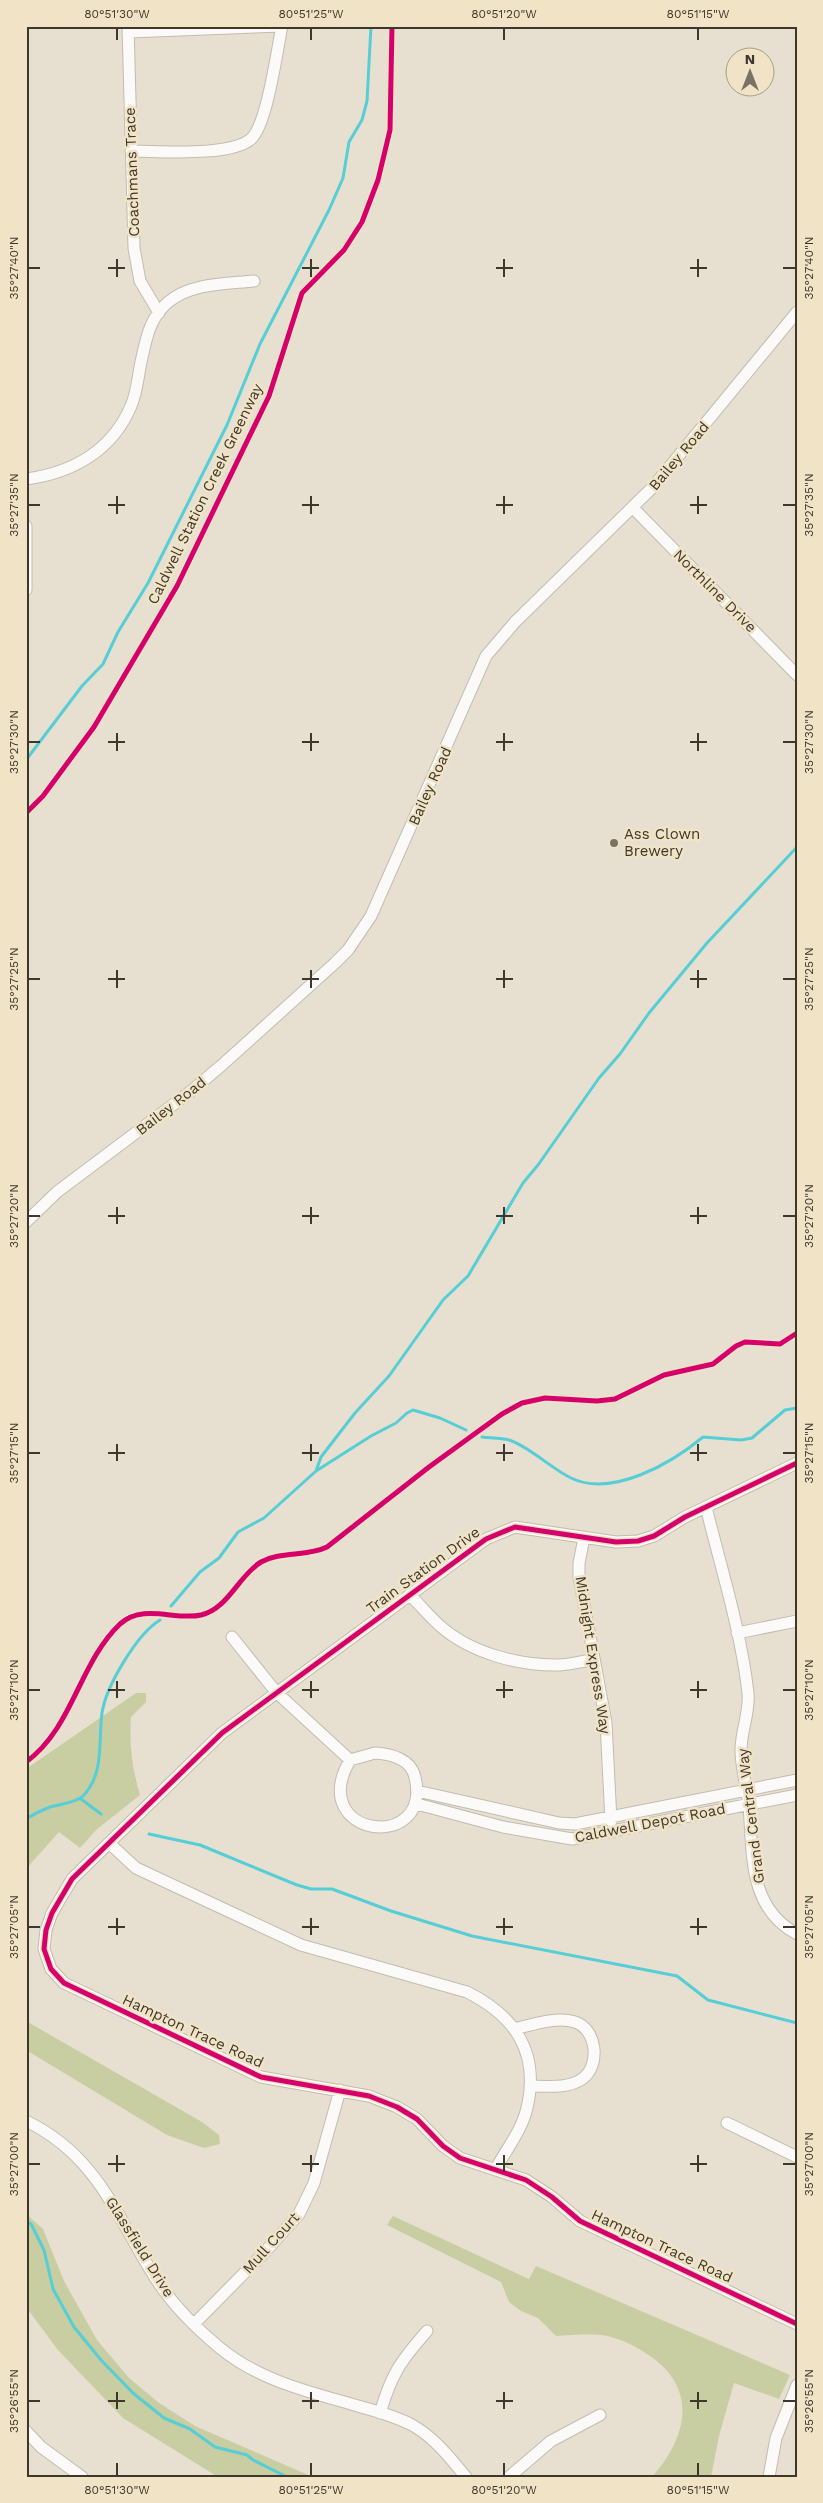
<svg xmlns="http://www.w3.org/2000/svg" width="823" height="2503" font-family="'Work Sans',sans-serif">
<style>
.green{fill:#c8cda2}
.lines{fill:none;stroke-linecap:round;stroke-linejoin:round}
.stream{stroke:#55ced6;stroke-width:3}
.minor-casing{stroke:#c2bcb0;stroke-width:13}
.minor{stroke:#fbfaf8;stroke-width:11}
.cycleway-casing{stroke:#f1e3c6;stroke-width:8}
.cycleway{stroke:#d6006c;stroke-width:5}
.ticks{fill:none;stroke:#3e382c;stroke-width:2}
.poi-dot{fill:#797365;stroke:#f1e3c6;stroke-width:2}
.labels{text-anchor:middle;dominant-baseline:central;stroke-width:5;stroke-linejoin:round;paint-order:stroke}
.street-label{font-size:15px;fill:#3e382c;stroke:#f1e3c6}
.poi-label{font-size:15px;fill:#3e382c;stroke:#f1e3c6;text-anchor:start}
.neatline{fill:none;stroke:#3e382c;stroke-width:2}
.ticks-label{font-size:12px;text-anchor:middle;fill:#3e382c}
</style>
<rect width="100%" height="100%" fill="#e7e0d0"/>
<path class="green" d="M136,1693H146V1702L131,1717C129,1745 132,1768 140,1795L96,1830L80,1848L59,1832L26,1869V1769Z
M26,2021L202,2122L219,2135L220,2144L204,2148L167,2135L26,2050Z
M26,2214L43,2229L64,2281L97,2340L129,2378L159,2403L195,2426L313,2477H218L123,2418L58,2350L26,2307Z
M393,2216L529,2279L536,2266L790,2375L779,2399L734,2383L719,2436L711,2477H652C690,2434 698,2385 644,2352C631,2344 617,2337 602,2335C587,2333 571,2335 556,2336L538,2318L521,2311L509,2302L501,2282L387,2225Z"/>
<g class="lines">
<path class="stream" d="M26,760L82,686L103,664L118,632L148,583L227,425L260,344L329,210L343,178L349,142L362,120L367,101L371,26
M482,1437C490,1438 500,1438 509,1440C527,1445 552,1469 571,1478C612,1498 672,1463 703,1437L741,1440L752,1438L785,1410L797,1408
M316,1471L321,1457L355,1413L389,1376L443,1300L468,1276L523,1183L538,1165L599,1078L620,1054L649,1013L707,943L797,847
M171,1606L200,1572L219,1558L238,1532L264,1518L316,1471L371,1436L396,1423L407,1413L413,1410L440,1418L466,1430
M81,1799L101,1814
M26,1819C34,1814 42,1810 50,1807C60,1804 76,1803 83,1796C105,1773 98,1742 102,1713C106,1686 137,1634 160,1620
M149,1834L200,1845L297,1885L311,1889H332L391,1911L472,1936L677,1976L708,2000L797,2023
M26,2222L31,2224L44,2250L53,2289L74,2327L101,2360L133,2393L164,2418L190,2429L215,2447L247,2455L253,2460L287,2477"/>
<defs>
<path id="minor" d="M128,26L134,248L140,281L159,313
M129,32L282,26
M131,151C159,151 230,157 251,139C267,125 277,50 282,26
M26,479C72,473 112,451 131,406C137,393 138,376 141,362C146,340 149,319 167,303C190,283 225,284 254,281
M633,508L797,675
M26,526V590
M26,1222L57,1192L190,1092L222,1065L335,963L348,950L371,916L486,656L515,622L653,487L797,312
M797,1463L685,1517L654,1536L638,1541L616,1542L515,1527L486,1539L222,1733L72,1879L52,1913L46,1930L44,1949L51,1969L64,1983L261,2077L369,2096L397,2107L417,2119L443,2146L460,2158L526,2180L552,2197L580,2221L797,2324
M706,1507C721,1568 741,1631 748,1693C750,1712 741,1730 741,1750C741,1768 747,1788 749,1806C753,1854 748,1908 797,1934
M584,1538L579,1563V1577L606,1723L611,1821
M410,1595C420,1605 429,1616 439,1625C470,1653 519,1666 560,1665C572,1664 583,1661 594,1660
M737,1633L797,1621
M232,1637L276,1692L350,1760
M375,1753C391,1754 411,1759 415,1777C433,1854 305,1837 350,1760Z
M417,1791L559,1823L575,1824L797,1780
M417,1804L503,1827L572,1839L797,1795
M109,1843L136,1868L301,1945L467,1992C515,2016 540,2052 527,2108C522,2130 506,2150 495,2170
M514,2029C532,2025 556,2016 575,2022C597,2029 601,2066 582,2079C568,2089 546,2086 530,2086
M26,2121C99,2156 117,2219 158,2282C174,2306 197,2329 220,2348C260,2381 310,2392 358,2406C376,2411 395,2416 412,2425C434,2437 450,2458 466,2477
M727,2123L797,2157
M194,2324L264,2253L299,2214L314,2183L340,2090
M380,2413C392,2373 400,2362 427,2331
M26,2431L41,2447L82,2477
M509,2477L551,2441L600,2415
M769,2477L776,2438L797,2385"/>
</defs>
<use href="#minor" class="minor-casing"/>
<use href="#minor" class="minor"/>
<defs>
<path id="cycleway" d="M26,813L43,796L94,727L177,586L269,396L302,293L344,250L362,222L378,180L390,130L392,26
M797,1463L685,1517L654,1536L638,1541L616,1542L515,1527L486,1539L222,1733L72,1879L52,1913L46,1930L44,1949L51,1969L64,1983L261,2077L369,2096L397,2107L417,2119L443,2146L460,2158L526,2180L552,2197L580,2221L797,2324
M26,1762C73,1728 79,1663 120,1624C144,1603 175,1621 201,1615C228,1609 239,1575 261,1562C281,1551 307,1557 327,1547L429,1467L502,1414L522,1403L545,1398L597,1401L615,1399L664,1375L713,1364L736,1346L745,1342L780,1344L797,1333"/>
</defs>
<use href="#cycleway" class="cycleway-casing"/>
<use href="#cycleway" class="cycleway"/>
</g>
<path class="ticks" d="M117,28V40M311,28V40M504,28V40M698,28V40M117,259V277M311,259V277M504,259V277M698,259V277M28,268H40M108,268H125M302,268H319M496,268H513M690,268H707M783,268H796M117,496V514M311,496V514M504,496V514M698,496V514M28,505H40M108,505H125M302,505H319M496,505H513M690,505H707M783,505H796M117,733V751M311,733V751M504,733V751M698,733V751M28,742H40M108,742H125M302,742H319M496,742H513M690,742H707M783,742H796M117,970V988M311,970V988M504,970V988M698,970V988M28,979H40M108,979H125M302,979H319M496,979H513M690,979H707M783,979H796M117,1207V1224M311,1207V1224M504,1207V1224M698,1207V1224M28,1216H40M108,1216H125M302,1216H319M496,1216H513M690,1216H707M783,1216H796M117,1444V1461M311,1444V1461M504,1444V1461M698,1444V1461M28,1453H40M108,1453H125M302,1453H319M496,1453H513M690,1453H707M783,1453H796M117,1681V1698M311,1681V1698M504,1681V1698M698,1681V1698M28,1690H40M108,1690H125M302,1690H319M496,1690H513M690,1690H707M783,1690H796M117,1918V1935M311,1918V1935M504,1918V1935M698,1918V1935M28,1927H40M108,1927H125M302,1927H319M496,1927H513M690,1927H707M783,1927H796M117,2155V2172M311,2155V2172M504,2155V2172M698,2155V2172M28,2164H40M108,2164H125M302,2164H319M496,2164H513M690,2164H707M783,2164H796M117,2392V2409M311,2392V2409M504,2392V2409M698,2392V2409M28,2401H40M108,2401H125M302,2401H319M496,2401H513M690,2401H707M783,2401H796M117,2463V2476M311,2463V2476M504,2463V2476M698,2463V2476"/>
<circle class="poi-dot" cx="614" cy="843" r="5"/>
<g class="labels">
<g class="street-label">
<text transform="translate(132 172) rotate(-92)">Coachmans Trace</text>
<text transform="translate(679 456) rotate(-50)">Bailey Road</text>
<text transform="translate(205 494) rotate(-64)">Caldwell Station Creek Greenway</text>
<text transform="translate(715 591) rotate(45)">Northline Drive</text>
<text transform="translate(430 786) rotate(-66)">Bailey Road</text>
<text transform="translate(171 1106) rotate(-38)">Bailey Road</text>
<text transform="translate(423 1570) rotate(-36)">Train Station Drive</text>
<text transform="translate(593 1655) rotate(81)">Midnight Express Way</text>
<text transform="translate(751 1816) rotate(-97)">Grand Central Way</text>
<text transform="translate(650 1823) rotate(-11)">Caldwell Depot Road</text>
<text transform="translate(193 2031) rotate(25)">Hampton Trace Road</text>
<text transform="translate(271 2243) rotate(-48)">Mull Court</text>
<text transform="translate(662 2246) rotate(25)">Hampton Trace Road</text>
<text transform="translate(140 2247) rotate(58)">Glassfield Drive</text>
</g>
<g class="poi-label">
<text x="624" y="834">Ass Clown<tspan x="624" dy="17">Brewery</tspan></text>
</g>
</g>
<rect width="823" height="2503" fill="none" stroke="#f1e3c6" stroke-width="55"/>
<g transform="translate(750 72)"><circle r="24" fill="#f1e3c6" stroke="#a99f88"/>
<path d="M0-4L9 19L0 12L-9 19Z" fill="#797365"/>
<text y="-8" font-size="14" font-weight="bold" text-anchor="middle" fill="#3e382c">N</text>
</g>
<rect x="28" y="28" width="768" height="2448" class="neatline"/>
<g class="ticks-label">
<text x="117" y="18">80°51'30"W</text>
<text x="311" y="18">80°51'25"W</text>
<text x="504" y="18">80°51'20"W</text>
<text x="698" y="18">80°51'15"W</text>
<text transform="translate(14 268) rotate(-90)" y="4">35°27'40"N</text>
<text transform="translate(809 268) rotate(-90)" y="4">35°27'40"N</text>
<text transform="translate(14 505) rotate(-90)" y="4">35°27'35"N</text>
<text transform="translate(809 505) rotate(-90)" y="4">35°27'35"N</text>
<text transform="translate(14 742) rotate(-90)" y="4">35°27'30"N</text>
<text transform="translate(809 742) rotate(-90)" y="4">35°27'30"N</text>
<text transform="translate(14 979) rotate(-90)" y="4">35°27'25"N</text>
<text transform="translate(809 979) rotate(-90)" y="4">35°27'25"N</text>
<text transform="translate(14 1216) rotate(-90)" y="4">35°27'20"N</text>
<text transform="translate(809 1216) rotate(-90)" y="4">35°27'20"N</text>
<text transform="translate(14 1453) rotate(-90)" y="4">35°27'15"N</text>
<text transform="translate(809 1453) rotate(-90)" y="4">35°27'15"N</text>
<text transform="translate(14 1690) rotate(-90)" y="4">35°27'10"N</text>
<text transform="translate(809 1690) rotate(-90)" y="4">35°27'10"N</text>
<text transform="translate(14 1927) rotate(-90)" y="4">35°27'05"N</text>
<text transform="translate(809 1927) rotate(-90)" y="4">35°27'05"N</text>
<text transform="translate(14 2164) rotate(-90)" y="4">35°27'00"N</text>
<text transform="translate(809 2164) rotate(-90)" y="4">35°27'00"N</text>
<text transform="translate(14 2401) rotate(-90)" y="4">35°26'55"N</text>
<text transform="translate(809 2401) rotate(-90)" y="4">35°26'55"N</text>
<text x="117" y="2494">80°51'30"W</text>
<text x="311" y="2494">80°51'25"W</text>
<text x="504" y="2494">80°51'20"W</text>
<text x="698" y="2494">80°51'15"W</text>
</g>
</svg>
